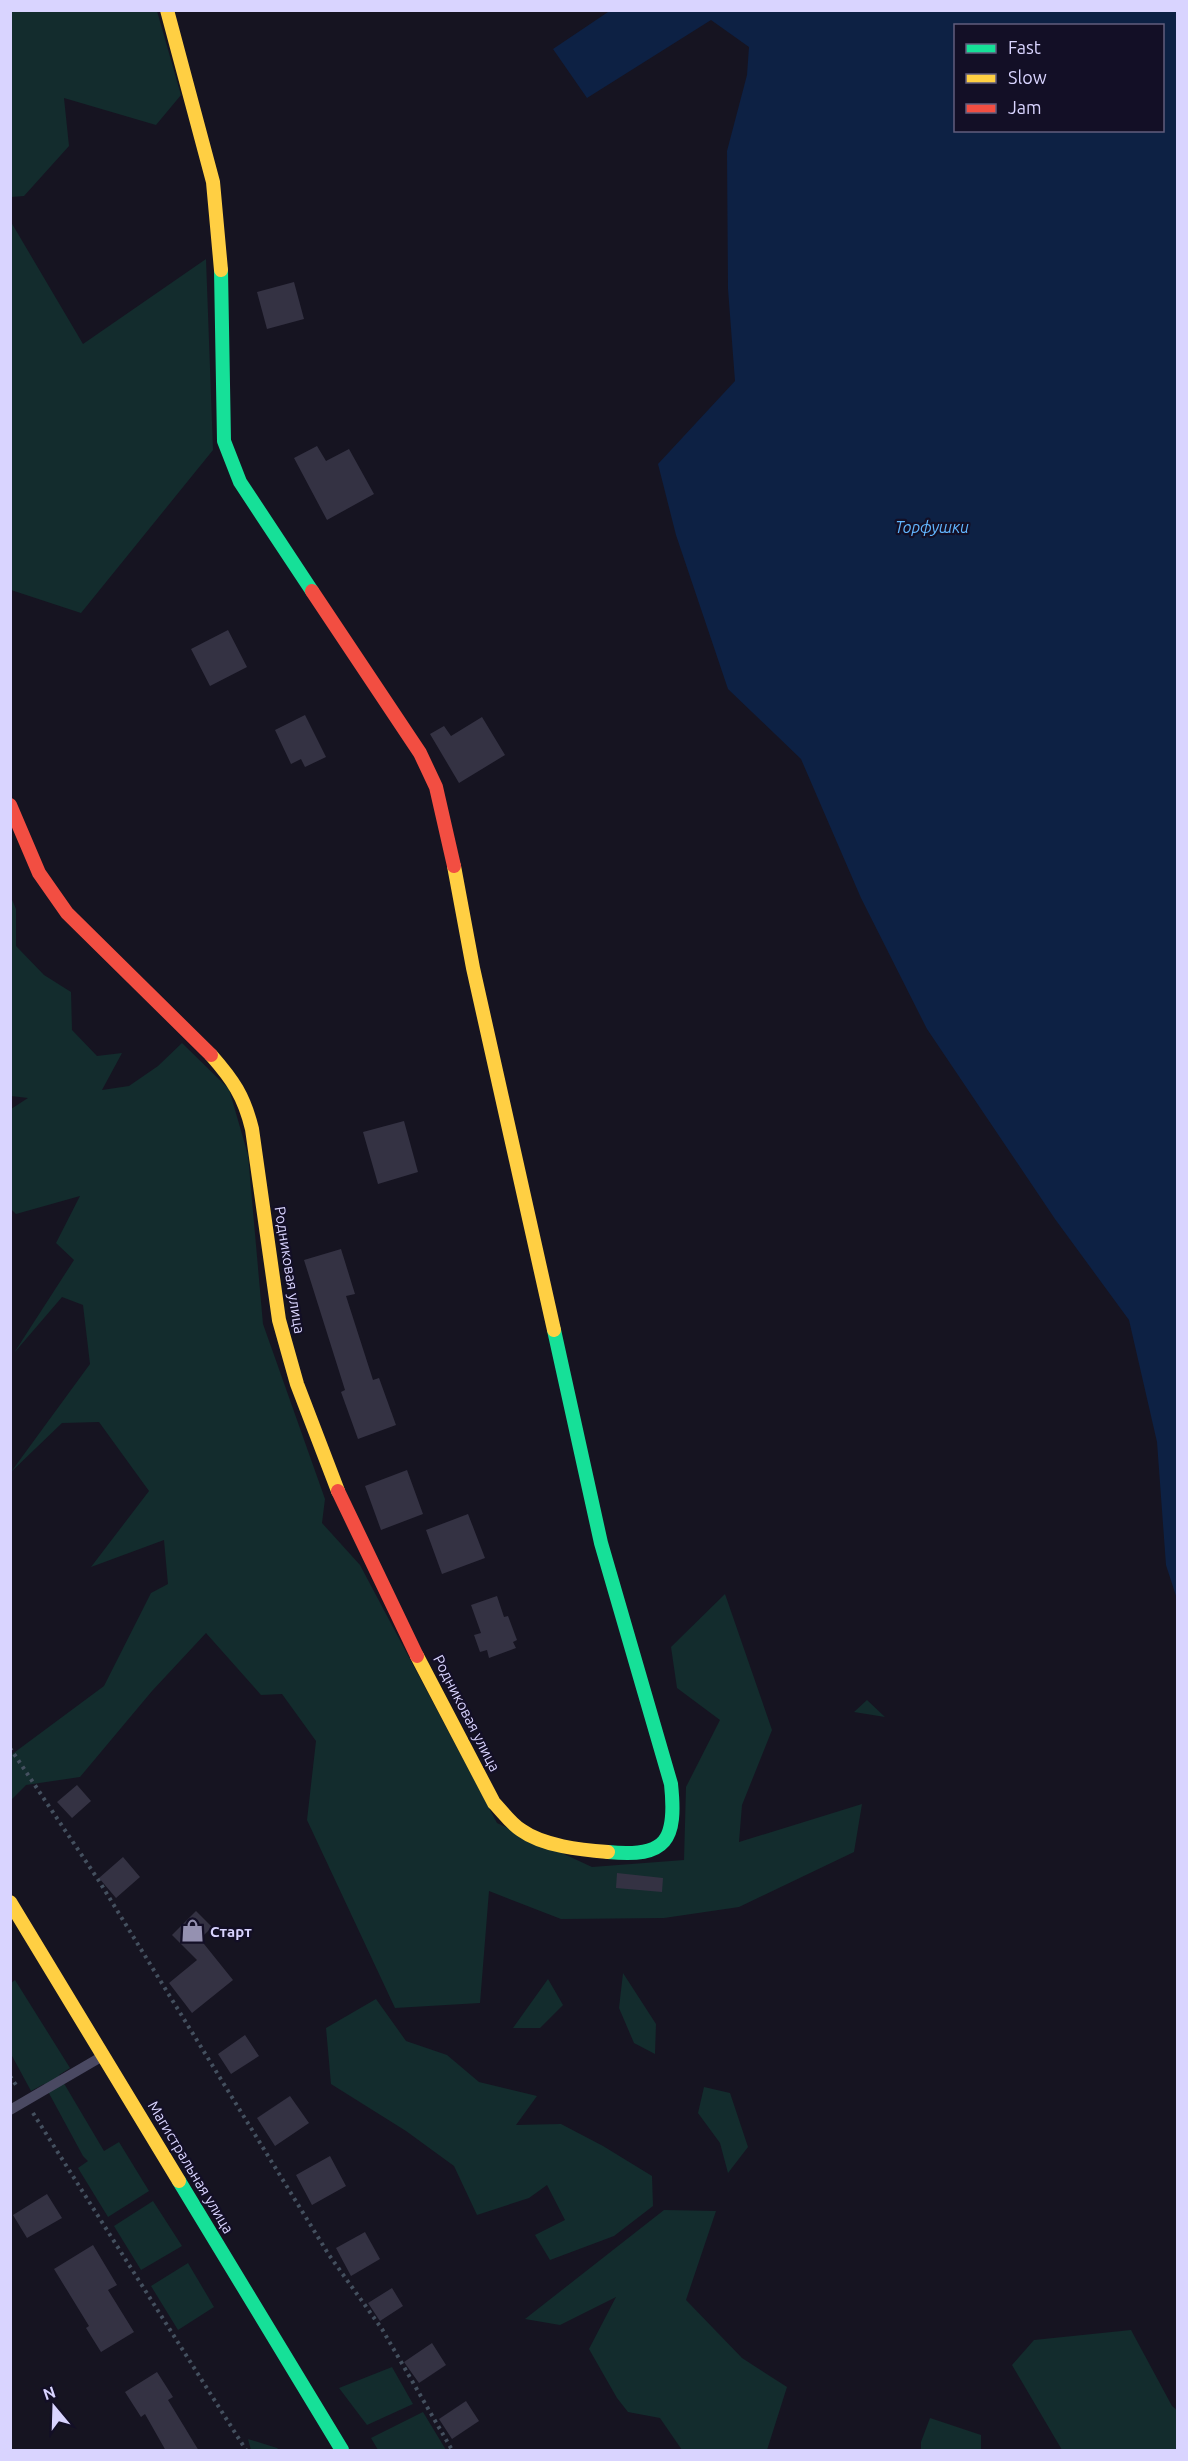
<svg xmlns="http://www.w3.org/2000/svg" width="1188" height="2461" font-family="Ubuntu,sans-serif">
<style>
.green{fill:#132c2d}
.water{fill:#0d2144;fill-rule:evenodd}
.building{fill:#343243}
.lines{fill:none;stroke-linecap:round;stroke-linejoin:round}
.path{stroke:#44505f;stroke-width:4;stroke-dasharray:3 4.5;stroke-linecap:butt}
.lane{stroke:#4a4962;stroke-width:10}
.fast{stroke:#16e098;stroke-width:14}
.slow{stroke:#ffcf43;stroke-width:14}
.jam{stroke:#f24e42;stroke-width:14}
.labels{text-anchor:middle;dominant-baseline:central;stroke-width:4.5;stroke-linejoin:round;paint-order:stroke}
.street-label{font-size:15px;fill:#d9d4ff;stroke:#130f26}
.poi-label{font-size:15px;font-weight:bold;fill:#d9d4ff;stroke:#130f26;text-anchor:start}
.water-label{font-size:16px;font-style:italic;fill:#62b6ff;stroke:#130f26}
</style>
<rect width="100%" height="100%" fill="#161421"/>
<path class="green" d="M10,11H157L181,95L156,125L64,98L69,146L24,196L11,197Z
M11,222L83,344L206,259L213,450L81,613L11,590Z
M10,895L16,909V946L44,975L71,992L72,1030L97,1056L122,1053L102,1090L129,1086L158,1066L182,1043L229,1089L248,1155L263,1324L325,1499L322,1523L360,1565L497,1823L592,1867L684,1860L686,1787L720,1720L677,1688L671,1647L725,1594L772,1730L742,1805L739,1842L862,1804L854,1852L739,1907L664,1918L561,1919L489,1891L480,2003L395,2008L307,1820L316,1741L282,1694L261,1695L206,1633L152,1691L80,1777L26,1785L11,1800V1755L104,1686L151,1593L168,1584L164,1540L91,1567L149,1491L99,1422L62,1423L11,1472L90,1364L83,1305L62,1297L14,1353L74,1260L56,1243L80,1196L16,1214L11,1209V1109L28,1098L11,1096Z
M867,1700L885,1717L854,1712Z
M623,1973L656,2024L655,2054L634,2043L619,2008Z
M548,1979L563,2005L540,2028H513Z
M15,1980L70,2068L59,2075L104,2151L119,2142L149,2191L108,2217L78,2168L88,2161L83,2156L44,2084L31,2091L11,2054V1983Z
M376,1999L406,2041L447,2055L479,2082L537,2096L516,2125L561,2124L603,2146L652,2176L653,2206L614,2236L550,2260L535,2235L565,2220L547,2185L529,2198L477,2215L454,2166L406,2131L331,2084L326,2028Z
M704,2087L730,2093L748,2147L728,2173L720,2143L698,2113Z
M153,2201L182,2246L141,2270L114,2226Z
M664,2210L716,2211L686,2300L742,2358L787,2387L767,2450H682L660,2418L628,2412L617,2398L589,2349L616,2297L560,2325L525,2319Z
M188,2263L214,2307L178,2330L151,2286Z
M1131,2330L1172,2406L1177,2410V2450H1062L1012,2365L1034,2340Z
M392,2367L413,2404L367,2425L339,2388Z
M423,2412L446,2450H378L371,2438Z
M930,2418L981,2435V2450H921V2442Z
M248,2439L277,2448L279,2450H251Z"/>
<path class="water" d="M611,10L1177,11V1599L1166,1565L1157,1442L1129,1320L1055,1219L927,1029L861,898L801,759L728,689L676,535L658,464L735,381L728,289L727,151L747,75L749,47L711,20L587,98L553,49ZM956,26H1162V130H956Z"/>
<path class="building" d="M294,282L304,319L267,329L257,292Z
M317,446L326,461L349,449L374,494L327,520L294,458Z
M228,630L247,667L210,686L191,649Z
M305,715L326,757L305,767L301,759L291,764L275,730Z
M482,717L505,755L459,783L430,734L444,726L451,736Z
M404,1121L418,1172L378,1184L363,1132Z
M341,1249L355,1294L346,1296L373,1380L379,1378L396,1425L358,1439L341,1392L345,1390L304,1260Z
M407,1470L423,1514L381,1530L365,1486Z
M468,1514L485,1558L442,1574L426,1530Z
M497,1596L504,1617L508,1616L517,1640L513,1642L516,1648L489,1658L487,1650L480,1652L474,1635L481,1633L471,1605Z
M77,1785L91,1801L72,1818L57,1802Z
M123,1857L140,1877L116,1898L99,1878Z
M617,1873L663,1878L662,1892L616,1888Z
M196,1911L212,1927L200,1939L233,1980L192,2013L169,1983L197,1960L172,1935Z
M245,2035L259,2056L231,2074L218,2054Z
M290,2096L309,2123L275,2146L257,2118Z
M330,2156L346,2186L312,2205L296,2175Z
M47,2194L62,2218L27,2238L13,2215Z
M365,2232L380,2259L351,2276L336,2248Z
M93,2245L117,2285L108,2290L134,2332L101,2352L86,2328L89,2326L54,2269Z
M392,2288L403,2306L380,2321L368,2303Z
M432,2343L446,2365L419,2383L404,2362Z
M157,2372L173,2397L168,2400L199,2451H166L145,2414L141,2417L125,2392Z
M466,2401L479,2421L452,2439L439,2419Z"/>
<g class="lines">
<path class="path" d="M10,1748L99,1881L329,2255L382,2329L452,2450
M10,2076L18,2088
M33,2113L246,2450"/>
<path class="lane" d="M10,2110L101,2057"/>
<path class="fast" d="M221,270L224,441L240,482L312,591
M554,1330L601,1543L671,1784C677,1840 667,1858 608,1852
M179,2181L342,2450"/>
<path class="slow" d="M167,10L213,182L221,270
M454,866L473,968L554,1330
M211,1055C233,1080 244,1096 252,1129L279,1320L297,1384L338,1491
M417,1656L494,1803C503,1812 510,1823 521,1830C543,1846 581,1850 608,1852
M10,1902L179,2181"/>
<path class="jam" d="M312,591L420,753L436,787L454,866
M10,805L39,873L67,913L211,1055
M338,1491L417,1656"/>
</g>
<defs>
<symbol id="shop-bare" viewBox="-9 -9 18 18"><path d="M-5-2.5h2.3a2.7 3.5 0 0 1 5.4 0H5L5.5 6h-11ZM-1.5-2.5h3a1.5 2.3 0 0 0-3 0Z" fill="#9591b1" stroke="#130f26" stroke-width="2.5" paint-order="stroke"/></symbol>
</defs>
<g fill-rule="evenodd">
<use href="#shop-bare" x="176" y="1914" width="33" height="33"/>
</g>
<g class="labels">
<g class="street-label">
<text transform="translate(290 1270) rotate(81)">Родниковая улица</text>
<text transform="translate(467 1713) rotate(63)">Родниковая улица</text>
<text transform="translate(191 2167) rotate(59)">Магистральная улица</text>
</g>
<g class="poi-label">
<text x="210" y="1931">Старт</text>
</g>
<g class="water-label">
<text x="932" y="527">Торфушки</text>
</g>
</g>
<rect width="1188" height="2461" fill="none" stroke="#d9d4ff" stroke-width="24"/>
<rect x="954" y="24" width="210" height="108" fill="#130f26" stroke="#625e7d" stroke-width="1.5"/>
<rect x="966" y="44" width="30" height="9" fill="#16e098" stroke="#625e7d" stroke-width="1.5"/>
<text x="1008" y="54" font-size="18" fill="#d9d4ff">Fast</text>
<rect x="966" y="74" width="30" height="9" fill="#ffcf43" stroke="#625e7d" stroke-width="1.5"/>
<text x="1008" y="84" font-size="18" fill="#d9d4ff">Slow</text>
<rect x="966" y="104" width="30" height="9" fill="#f24e42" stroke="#625e7d" stroke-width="1.5"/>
<text x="1008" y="114" font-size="18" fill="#d9d4ff">Jam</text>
<g transform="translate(54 2407) rotate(341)" stroke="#130f26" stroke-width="4.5" paint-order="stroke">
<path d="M0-4.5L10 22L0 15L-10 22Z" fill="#d9d4ff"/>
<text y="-9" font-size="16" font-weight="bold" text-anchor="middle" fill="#d9d4ff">N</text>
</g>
</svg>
